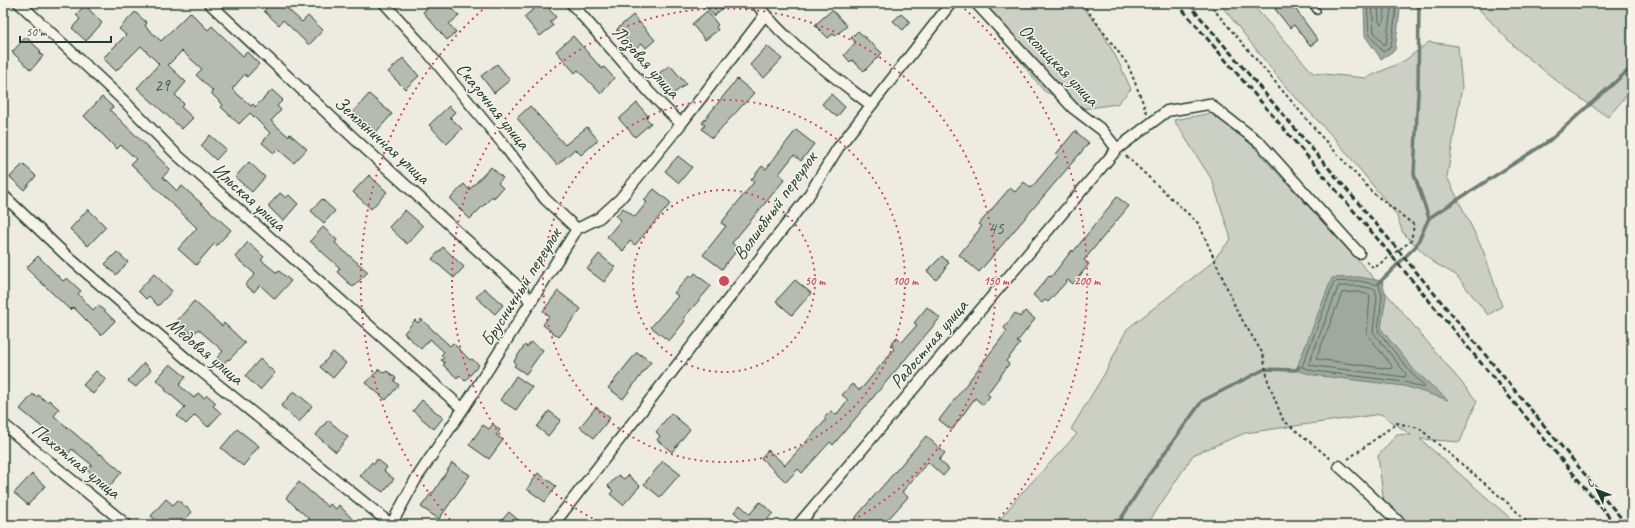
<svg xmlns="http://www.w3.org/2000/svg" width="1635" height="528" font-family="Caveat,sans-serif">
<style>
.green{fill:#cccfc4;stroke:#76867c}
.water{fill:#9fa99f;stroke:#6c7e74}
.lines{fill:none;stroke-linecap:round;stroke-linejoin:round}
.shore{stroke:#52685f;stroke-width:1}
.stream{stroke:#6c7e74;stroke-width:3.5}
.building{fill:#b5bbb0;stroke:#1f3d34}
.service-casing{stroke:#1f3d34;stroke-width:8}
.minor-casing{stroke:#1f3d34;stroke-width:13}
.path{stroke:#1f3d34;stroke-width:2;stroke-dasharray:3 3;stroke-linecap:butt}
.service{stroke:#f7f3e8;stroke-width:5}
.minor{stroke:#f7f3e8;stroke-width:10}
.rail{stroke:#1f3d34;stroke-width:3;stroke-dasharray:6 3;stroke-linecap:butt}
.ring{fill:none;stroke:#d1495b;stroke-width:2;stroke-dasharray:2 4}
.labels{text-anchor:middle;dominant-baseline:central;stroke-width:3;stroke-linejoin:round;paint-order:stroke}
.number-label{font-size:17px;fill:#445c53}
.street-label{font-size:19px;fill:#1f3d34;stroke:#f7f3e8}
.centre{fill:#d1495b;stroke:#f7f3e8;stroke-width:2}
.ring-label{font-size:12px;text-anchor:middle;font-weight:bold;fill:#d1495b;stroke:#f7f3e8;stroke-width:3;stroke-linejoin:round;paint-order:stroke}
</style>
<rect width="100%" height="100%" fill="#eeece1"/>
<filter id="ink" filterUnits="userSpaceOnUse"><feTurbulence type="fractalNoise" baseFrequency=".025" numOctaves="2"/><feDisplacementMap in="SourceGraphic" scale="8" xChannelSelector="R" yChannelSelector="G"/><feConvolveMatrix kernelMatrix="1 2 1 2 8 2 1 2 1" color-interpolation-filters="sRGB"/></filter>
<g filter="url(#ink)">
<path class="green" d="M979,3H1079L1100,28L1118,61L1131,89L1117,104L1082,109L1044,91L1014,53Z
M1222,3H1251L1313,73L1366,78L1404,61L1429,42L1458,46L1462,87L1447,177L1483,250L1502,306L1488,315L1456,275L1433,262L1403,233L1396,214L1336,140L1285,86L1221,5Z
M1473,3H1632V89L1608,117L1567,89L1516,48Z
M1212,113L1237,129L1366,269L1477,401L1460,442L1420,439L1518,525H1408L1384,503L1378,456L1397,434L1411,435L1381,414L1245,433L1193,455L1147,525H996L1017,498L1077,434L1071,429L1105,373L1127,329L1209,265L1231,239L1212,180L1174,120Z"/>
<path class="water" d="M1364,3H1401L1395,50L1381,59L1365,36Z
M1359,277L1382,281L1386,296L1381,329L1414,370L1448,400L1404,386L1313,375L1296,370L1332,278Z"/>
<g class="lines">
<path class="shore" d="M1367,3L1369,34L1383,52L1391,47L1397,3
M1372,3L1374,32L1384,45L1386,44L1392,3
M1378,3L1379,22L1381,24L1383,23L1386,3
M1359,281L1379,285L1382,296L1378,331L1411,373L1424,385V388L1405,382L1314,371L1302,367L1334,282Z
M1339,286H1359L1375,289L1377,297L1373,332L1406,374L1405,377L1315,366L1309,364Z
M1358,292L1370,295L1367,334L1392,366L1391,369L1316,359L1342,293Z"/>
<path class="stream" d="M1429,218L1549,141L1632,67
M1379,283L1416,246L1429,218L1414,174L1418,93L1419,3
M1117,525L1148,476L1202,401L1265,369L1296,370L1299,367"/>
</g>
<path class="building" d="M272,3H281L302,22L308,16L323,30L309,45L283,20L279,25L264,11Z
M433,3H448L459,16L449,24L456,32L447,40L423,12Z
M541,3H556L549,9L556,17L550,22L553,26L540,36L524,17Z
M702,3H728L714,16Z
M1283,3H1291L1318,40L1310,46L1294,25L1290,28L1275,9Z
M85,5L102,23L86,41L72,28L80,19L76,15Z
M832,10L847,26L835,36L833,34L828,38L815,25Z
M707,11L718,25L716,27L718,30L705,40L692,24Z
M135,12L147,23L145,26L161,41L190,12L208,30L212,26L243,56L247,52L259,64L247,77L245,74L232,89L251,106L253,104L255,107L272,90L283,100L277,106L281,110L271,121L288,136L290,134L307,149L294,163L278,149L274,153L262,143L270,133L250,113L239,124L221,107L223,105L211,93L213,91L196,75L202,69L182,51L168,65L186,82L175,95L184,104L181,107L193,118L182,129L137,88L159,64L141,46L116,71L103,58L126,35L119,29Z
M901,14L910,22L903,30L893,21Z
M633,15L655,40L646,48L642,43L635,49L617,29Z
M858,31L882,53L864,71L852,60L850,62L844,55L856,42L851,38Z
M573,36L602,69L604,67L614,78L601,94L578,70L575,73L556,51Z
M26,37L41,51L39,52L43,56L31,70L12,52Z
M767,46L782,59L764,78L750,65Z
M403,58L419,76L405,89L388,72Z
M497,64L510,80L494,93L481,76Z
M670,65L686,84L673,94L658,74Z
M737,79L754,93L712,138L702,129L705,125L702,123Z
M369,94L392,114L376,132L353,112Z
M831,94L845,107L837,117L822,104Z
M102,97L113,107L110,110L170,169L163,177L177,191L182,186L231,230L216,246L214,244L196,265L178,249L197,228L131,164L136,159L121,145L117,149L84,116Z
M637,103L648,116L646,118L651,123L635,137L619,119Z
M449,106L455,112L450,117L462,129L447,144L429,125Z
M530,106L565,145L587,127L598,140L581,155L575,149L557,165L517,118Z
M796,130L814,144L801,161L794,155L779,174L785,179L732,243L738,249L722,269L703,255L726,226L721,223L754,182L751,180L762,166L766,169Z
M1075,131L1089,143L979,272L959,255L982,226L979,224L1010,188L1015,192L1024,182L1031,188L1058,156L1056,154Z
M210,135L226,149L216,160L201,146Z
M678,156L692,167L679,183L665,171Z
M249,162L265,177L252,192L235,177Z
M23,164L36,176L24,190L10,177Z
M491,167L503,178L498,183L503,188L494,198L493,196L470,219L450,199L464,184L469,190Z
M369,175L387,192L371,209L353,192Z
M654,189L671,203L635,245L630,241L623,251L607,237L621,220L616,216L623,208L635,217L647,202L644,200Z
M280,193L286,198L289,195L298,204L283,221L268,206Z
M1117,197L1129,206L1084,260L1089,264L1073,284L1068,280L1048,302L1045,300L1042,303L1033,295L1049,276L1051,277L1072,250L1073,252Z
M322,199L335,211L324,223L311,211Z
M88,209L106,227L88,246L70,229Z
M405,210L423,226L407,244L389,227Z
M323,227L337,240L335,243L368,272L353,287L337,272L340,268L310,241Z
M248,242L264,257L261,260L277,273L279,271L291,281L275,299L260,285L254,292L245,285L255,274L235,257Z
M443,247L464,267L454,278L432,259Z
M117,252L128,262L116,275L105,264Z
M599,254L615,267L604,282L587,269Z
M38,256L63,281L67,278L81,291L78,294L93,310L98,305L115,321L101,335L73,307L70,310L26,268Z
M942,256L949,263L945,267L946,269L936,280L927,271Z
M695,273L711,286L683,319L685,321L669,341L651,327L678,296L674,293L690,275L692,277Z
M154,274L172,291L158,306L149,296L146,299L138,291Z
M795,280L811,293L792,315L776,301Z
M484,288L503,305L495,314L476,297Z
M558,291L581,309L559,337L543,325L549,316L543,311Z
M194,301L222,326L224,323L245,343L229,360L228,359L223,364L217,358L223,351L198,329L193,335L177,321Z
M927,307L940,318L833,445L830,442L802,473L798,469L786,482L761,458L768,450L785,465L826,420L824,418L831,411L836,415L848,400L842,395L852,384L859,390L863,387L894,349L890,345L897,337L902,342L917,325L914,323Z
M1025,311L1035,319L1017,342L1020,344L1006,361L1009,364L987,394L990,396L983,405L975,398L952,430L939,420L1007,331L1004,328L1015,313L1020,317Z
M421,319L450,346L453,343L470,360L472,359L479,365L465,381L459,375L457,378L443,365L445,363L441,360L444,358L441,355L444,352L430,339L421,349L404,333L415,320L418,323Z
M531,342L543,350L526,374L514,366L516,363L514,361L525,345L527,347Z
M333,352L346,363L333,378L320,367Z
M637,352L651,362L623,399L608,388Z
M260,359L275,373L260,390L245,376Z
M144,363L151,370L136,387L128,381Z
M170,364L186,377L179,385L194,398L198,393L204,398L207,395L216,403L213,406L221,413L208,427L195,415L186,424L177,416L185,407L165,390L166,388L156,380Z
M379,369L384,373L387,371L396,378L394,381L399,385L386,400L366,383Z
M96,371L106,379L93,394L83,385Z
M516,376L532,387L516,410L500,400Z
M294,391L312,406L299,422L281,406Z
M33,394L36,397L38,395L47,402L49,400L59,409L54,416L100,455L101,454L122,472L108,488L87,470L92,465L72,449L68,454L46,435L49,433L20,409Z
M422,400L443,418L434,429L413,411Z
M596,407L610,418L594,438L580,427Z
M549,411L561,420L548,436L537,427Z
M671,413L690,429L672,452L657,440L660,436L656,432Z
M328,420L348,437L336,452L316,435Z
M493,424L500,430L496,435L503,440L489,459L469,445L483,425L489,429Z
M237,429L259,446L243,466L221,448Z
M926,436L945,453L939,460L949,469L943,476L928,462L902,492L908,497L883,525H849Z
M377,459L387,467L384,471L394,479L383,492L360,476L372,462L374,464Z
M663,461L680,474L660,497L644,484Z
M452,463L470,475L439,519L421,507L432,492L433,493Z
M538,473L556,486L545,502L527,489Z
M32,474L45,486L28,505L14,493Z
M618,475L624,479L628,475L640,486L623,505L610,494L613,491L608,486Z
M299,482L328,507L330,504L336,509L339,505L358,525H316L286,498Z
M166,499L173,505L178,500L192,512L180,525H161L151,516Z
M760,502L773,513L762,525H749L734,512L740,505L750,514Z
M509,512L524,525H498Z"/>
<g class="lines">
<defs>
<path id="service" d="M1311,3L1317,11"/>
<path id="minor" d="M19,3L125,102L175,153L463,409
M209,3L358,142L523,291L531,303
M384,3L422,45L503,144L545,199L577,229
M571,3L650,93L681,124
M756,3C787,44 831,74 871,105
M976,3L1073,108L1102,130L1117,149
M3,195L67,256L196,367L392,525
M3,424L127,525
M1339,466L1402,525
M391,525L416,479L463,409L577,229L599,218L620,199L681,124L765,15
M553,525L807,198L838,148L951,3
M798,525L1117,149L1167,111L1209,104L1260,143L1359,253"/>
</defs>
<use href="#service" class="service-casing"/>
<use href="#minor" class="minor-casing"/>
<path class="path" d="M1082,3L1128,65L1147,113
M1211,3L1210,5L1320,135L1372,192L1414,225L1411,241L1374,268L1365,261
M1126,156L1199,224L1238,313L1263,354L1268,381L1283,420L1332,460
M1348,459L1397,423L1419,428L1509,504L1530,525"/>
<use href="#service" class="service"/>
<use href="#minor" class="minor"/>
<path class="rail" d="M1177,3L1381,243L1616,525
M1188,3L1388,238L1627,525"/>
</g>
</g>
<g class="ring">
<circle cx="724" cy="281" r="91"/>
<circle cx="724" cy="281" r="181"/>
<path d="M603 524A272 272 0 1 1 845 524"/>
<path d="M454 524A363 363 0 0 1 488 5M960 5A363 363 0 0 1 994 524"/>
</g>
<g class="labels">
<g class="number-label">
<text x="162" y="85">29</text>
<text x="996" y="228">45</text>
</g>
<g class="street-label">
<text transform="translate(646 62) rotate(48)">Лозовая улица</text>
<text transform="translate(1059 65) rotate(46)">Околицкая улица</text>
<text transform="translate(493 106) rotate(51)">Сказочная улица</text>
<text transform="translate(382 140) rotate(42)">Земляничная улица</text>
<text transform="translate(249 197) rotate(42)">Ильская улица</text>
<text transform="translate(775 206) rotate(-54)">Волшебный переулок</text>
<text transform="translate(521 287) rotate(-58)">Брусничный переулок</text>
<text transform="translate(929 344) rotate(-50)">Радостная улица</text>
<text transform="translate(205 351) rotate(40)">Медовая улица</text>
<text transform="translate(76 461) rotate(39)">Пахотная улица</text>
</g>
</g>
<circle cx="724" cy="281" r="6" class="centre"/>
<g class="ring-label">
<text x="815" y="285">50 m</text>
<text x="905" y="285">100 m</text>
<text x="996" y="285">150 m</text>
<text x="1087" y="285">200 m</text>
</g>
<rect width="1635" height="528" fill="none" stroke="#f7f3e8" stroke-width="16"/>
<rect x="8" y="8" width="1619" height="512" fill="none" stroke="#1f3d34" stroke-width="1.5" filter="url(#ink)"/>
<g transform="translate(1597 490) rotate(313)" stroke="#f7f3e8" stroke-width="3" paint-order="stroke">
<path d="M0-3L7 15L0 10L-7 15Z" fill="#1f3d34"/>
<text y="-6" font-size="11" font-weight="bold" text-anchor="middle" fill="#1f3d34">С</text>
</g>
<path d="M20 36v6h91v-6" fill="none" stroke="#1f3d34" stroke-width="2"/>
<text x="26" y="36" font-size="12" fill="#1f3d34" stroke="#f7f3e8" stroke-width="3" paint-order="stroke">50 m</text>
</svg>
